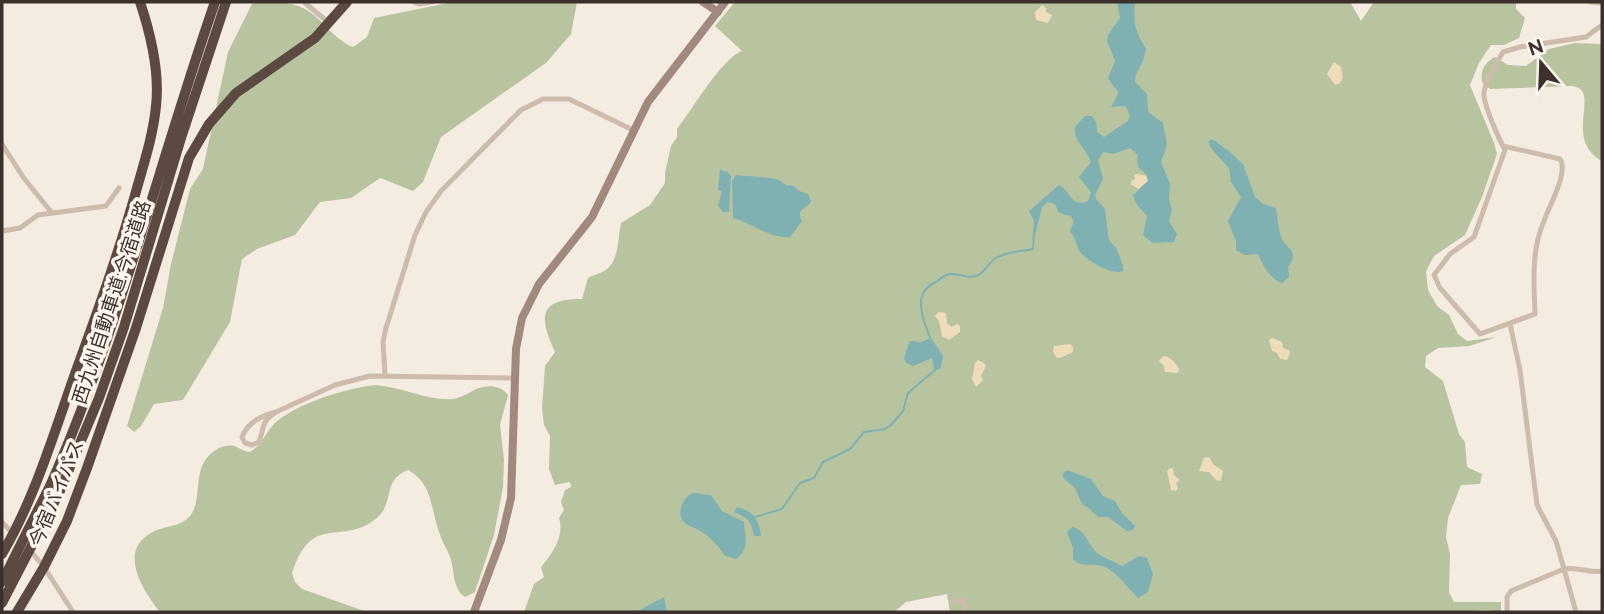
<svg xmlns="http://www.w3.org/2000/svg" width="1604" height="614" font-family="Raleway,'Noto Sans JP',sans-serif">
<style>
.green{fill:#b8c4a0}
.sand{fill:#efdcb8}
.water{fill:#7fb0b2}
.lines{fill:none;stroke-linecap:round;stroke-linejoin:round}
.stream{stroke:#7fb0b2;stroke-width:2}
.street{stroke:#cdbbac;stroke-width:5}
.secondary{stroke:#a18a7d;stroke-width:8}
.highway{stroke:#5c4a42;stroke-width:10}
.highway-bridge{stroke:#5c4a42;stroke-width:10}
.labels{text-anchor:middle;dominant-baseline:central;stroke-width:7;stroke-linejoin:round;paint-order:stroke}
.street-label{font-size:19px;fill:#3b302b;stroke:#fbf5ee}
</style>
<rect width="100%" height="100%" fill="#f4ebe1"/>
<path class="green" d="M253,2C275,2 298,0 315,16C330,29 335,39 353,47L367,37L374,18L453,2H577L571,34L546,63L441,137L423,182L413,191L380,178L351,198L320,202L295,235L257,249L242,259L230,322L183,400L154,404L141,426L134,432L127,426L163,308L171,264L190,189L203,169L228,52Z
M735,2H1350L1361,21L1374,2H1516V9L1525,18L1519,38L1504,45H1491L1479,63L1470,85L1494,143L1497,154L1482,197L1465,235L1434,256L1426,271L1428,290L1437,306L1449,315L1458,334L1467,341L1497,337L1469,346L1438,348L1426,356L1425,367L1443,381L1459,434L1465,442L1467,467L1482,474L1480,484L1461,485L1448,518L1446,537L1450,554L1449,592L1454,602H1501V612L1487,610L1459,612H950L947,594L906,602L894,612H524L534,584L544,577L541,567C552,554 565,536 559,518L564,510L561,502L565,490L571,487L570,482L555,485L549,469L550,436L544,425L542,409L545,366L555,352C539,317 538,299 582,299L588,278C593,275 599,274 604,271C619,263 618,238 621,223L650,205L665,183V173L671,146L677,137V129C692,110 721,59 742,51L715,26Z
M1575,43L1602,44V161C1561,138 1604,88 1571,86L1490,89L1482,82C1480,71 1485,62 1495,57L1508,65L1526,66L1549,49Z
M376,385C401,387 429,401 452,399C464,398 472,389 483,387C493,385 502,387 508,395L500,425L504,460L503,487L494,535L475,592L465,597C452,588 455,571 450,557C448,550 443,544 441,537C430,512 435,485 408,470C380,481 397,505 373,521C338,545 312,513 292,573L295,582L302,589L367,612H160C144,592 117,552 151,533C164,525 180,528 190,516C205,497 188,465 219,448C223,446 230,445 234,446C240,448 243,451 249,452C261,447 266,432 274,424C294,404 349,387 376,385Z"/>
<path class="sand" d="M1042,5L1046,8V12L1052,15L1048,23L1036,20L1035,12Z
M1334,62L1341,67L1343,78L1340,83L1335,85L1327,74Z
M1138,174L1147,176L1148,181L1138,189L1131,184V181L1135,179L1134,175Z
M939,312L946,313L947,323L951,327L957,324L960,326V332L949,340L942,336L939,321L935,316Z
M1272,338L1282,342L1283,348L1289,350L1290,353L1287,360L1280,359L1277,353L1272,351L1269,340Z
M1070,344L1073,347V352L1060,358L1056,357L1053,351L1054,346Z
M1163,356C1170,356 1176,363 1179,369L1178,373L1165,372L1164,366L1159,361Z
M978,360L984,363L986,366L981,376L983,380L976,387L972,379L975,363Z
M1209,457L1213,464L1223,471L1221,481L1216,480L1209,472L1199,471L1204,458Z
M1170,468L1173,469L1174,475L1180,480L1176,483L1178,488L1176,491L1171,490L1167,471Z"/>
<path class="water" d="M1117,2H1135C1133,24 1135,30 1146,49L1143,61L1136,74L1135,82L1147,94L1148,112L1163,123L1167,145L1161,162L1170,184L1169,199L1172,210L1169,221L1177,234L1174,242L1153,243L1143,235L1147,216L1137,205L1133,195L1148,181L1146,174L1138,167L1137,154L1130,148L1113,154L1103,152L1098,160L1103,179L1095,195L1096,199L1105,209L1109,240L1116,248L1123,265V271C1113,276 1088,261 1081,253C1075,246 1077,238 1070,232C1071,225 1076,224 1071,216L1059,213L1055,204L1047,202L1042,207L1036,232H1033L1034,221L1029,211L1059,185C1071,191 1071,208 1088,201L1091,192L1079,177L1091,162C1087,149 1073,142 1075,127L1085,116H1092L1096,122L1097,132L1104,137L1128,121C1131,115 1129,111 1125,106L1111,107C1122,87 1119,96 1108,78L1115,61L1107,41L1108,35L1120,18Z
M1212,139L1229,151L1243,164L1255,197L1263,204L1276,208C1278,218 1278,228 1281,237C1285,249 1301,250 1288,267L1289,277L1282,283C1270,279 1263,265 1258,254L1244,255L1236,250V241L1228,221L1241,197L1231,182L1229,168C1222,159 1213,153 1208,142Z
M720,169L725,172L726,170L731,176L729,212H723L718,206L722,191L718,190Z
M736,175L770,178L779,180L786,185L794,186L799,191L808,194L811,201C807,210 795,208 802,221L790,237C770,239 752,223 733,218L732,181Z
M931,338L943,356L941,368L937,370L934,369L932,358L913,366L906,363L904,358L910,341L921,342Z
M1067,470L1091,479L1103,496L1115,501L1122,513L1135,526L1133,530L1127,531L1108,517H1098L1090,509L1082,504L1075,488L1063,478V473Z
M692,493L711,495L722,511L744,522C745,535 750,550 736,559L725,556C719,546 708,535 697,529C692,527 686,525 683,521C676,512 684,497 692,493Z
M737,507C753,511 759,519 761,536H754C751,521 749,518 734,512Z
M1072,527C1086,530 1087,543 1096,552C1101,557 1114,561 1122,566L1139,556L1147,558L1153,574L1148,592L1138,598C1128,588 1118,573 1105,567C1093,562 1082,569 1073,559V548L1067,532Z
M664,597L667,612H636Z"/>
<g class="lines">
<path class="stream" d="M930,338C923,318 911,293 936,282C941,279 943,275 950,274C959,273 967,279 976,276C986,272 988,263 996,258C1008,251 1020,252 1033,249L1034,232
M755,517L782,509L800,483L814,478L823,462L850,449L864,432L885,429L891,425L903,411L908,393L935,370"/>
<path class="street" d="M304,2L329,23
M414,2L419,4L432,2
M1590,2L1602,3
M2,144L23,177L52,213
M1503,146L1560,159C1569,172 1549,206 1544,221C1531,251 1534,282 1535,314L1480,334L1440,288L1434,275L1450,254L1474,237L1505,150C1499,139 1483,104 1484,93C1484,84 1498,60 1503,52L1520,47L1586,37L1602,25
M2,231L20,228L38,215L106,206L119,188
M1510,324L1520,370L1537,505L1556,541L1564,569C1578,566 1589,574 1602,571
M385,375L383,342L386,328L415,235L426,212L441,191L521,110L543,99H569L633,130
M276,412C261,416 248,422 242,437L245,443L252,445L259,442C265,426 260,423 276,412L335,385L370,376L514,378
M2,522L14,535
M29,549L44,567L73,612
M954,601L964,600L965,612
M1507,612V597L1511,591L1564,569L1576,612"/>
<path class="secondary" d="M703,2L718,12
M474,612L501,540L511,498L516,349L522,318L539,284L592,217L648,102L725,2"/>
<path class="highway" d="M50,486C119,330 159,163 215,2
M59,493L99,398L124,327L181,138L226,2
M2,554C35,498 54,433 76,371C97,313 118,255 135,195C143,166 153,137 156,106C160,71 151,35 140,2
M17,612L44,567L67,521L87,468L136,328L189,158L209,124L236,93L315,38L347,2"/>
<path class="highway-bridge" d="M2,582L50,486
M2,603L59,493"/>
</g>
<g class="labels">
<g class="street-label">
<text transform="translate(111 302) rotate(-72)">西九州自動車道;今宿道路</text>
<text transform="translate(56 493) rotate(-68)">今宿バイパス</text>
</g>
</g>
<rect width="1604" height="614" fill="none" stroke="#3b302b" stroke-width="7"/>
<g transform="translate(1541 63) rotate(341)" stroke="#fbf5ee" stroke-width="5" paint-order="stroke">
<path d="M0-5L12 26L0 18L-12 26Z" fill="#3b302b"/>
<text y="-10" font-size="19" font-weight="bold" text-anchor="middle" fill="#3b302b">N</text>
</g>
</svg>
